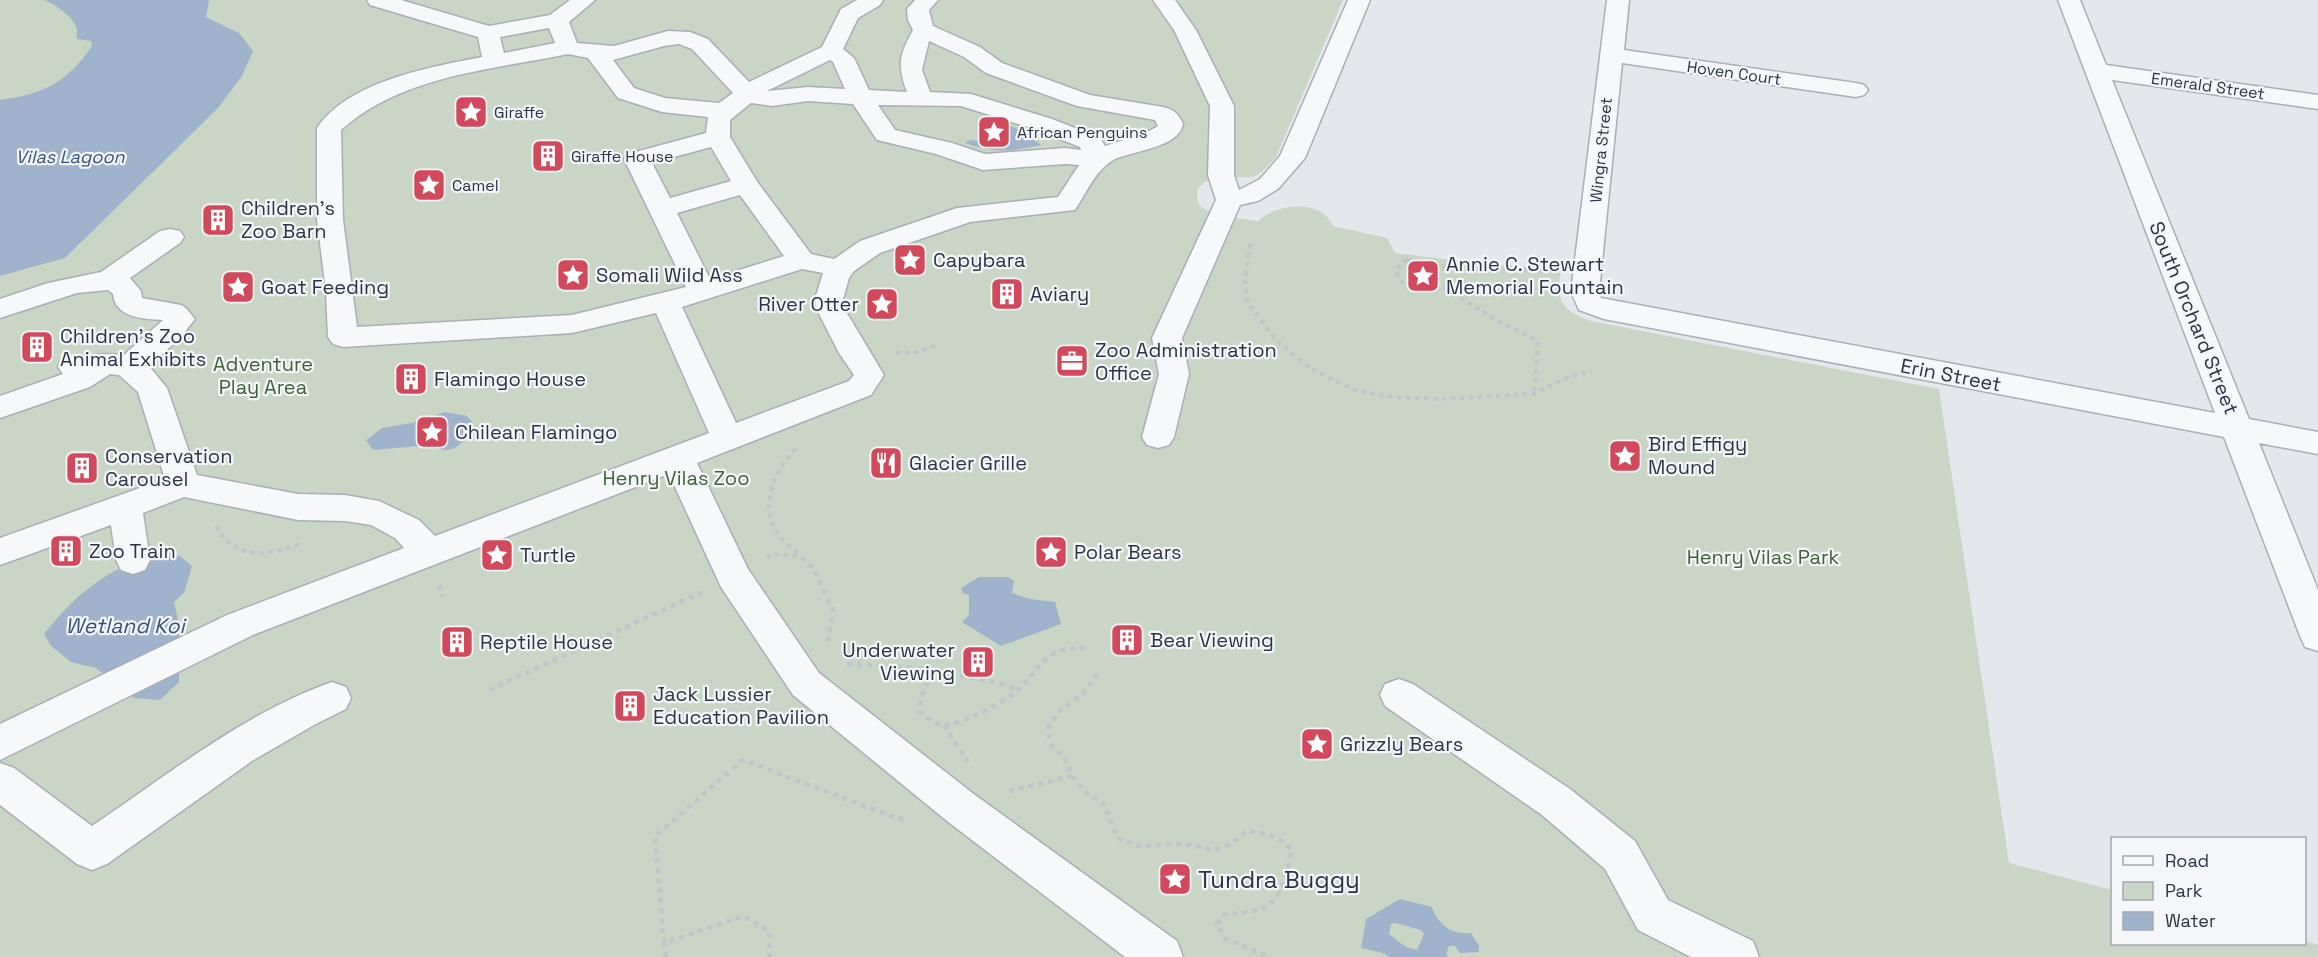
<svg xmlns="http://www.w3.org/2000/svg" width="2318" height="957" font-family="'Space Grotesk',sans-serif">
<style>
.green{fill:#c9d6c5}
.water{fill:#9fb4cc;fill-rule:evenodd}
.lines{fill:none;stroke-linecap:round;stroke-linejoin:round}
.minor-casing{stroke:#a9aeb7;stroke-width:3}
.path-far2{stroke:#c2c5cb;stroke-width:3;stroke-dasharray:3 3;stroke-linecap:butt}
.path-far1{stroke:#c2c5cb;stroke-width:4;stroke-dasharray:4.5 4.5;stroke-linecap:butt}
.path{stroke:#c2c5cb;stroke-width:4.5;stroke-dasharray:5 5;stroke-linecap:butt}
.minor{fill:#f7f8fa;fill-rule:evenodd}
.labels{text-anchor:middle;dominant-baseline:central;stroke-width:4.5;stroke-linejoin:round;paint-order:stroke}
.far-street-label{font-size:16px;fill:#2b3445;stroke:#f4f6f9}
.far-poi-label{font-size:16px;fill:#2b3445;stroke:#f4f6f9;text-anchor:start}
.far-water-label{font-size:18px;font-style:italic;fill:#34527a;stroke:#f4f6f9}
.poi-label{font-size:20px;fill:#2b3445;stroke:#f4f6f9;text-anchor:start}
.street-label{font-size:20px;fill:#2b3445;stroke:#f4f6f9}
.park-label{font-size:20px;fill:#3f6138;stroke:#f4f6f9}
.water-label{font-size:21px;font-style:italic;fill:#34527a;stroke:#f4f6f9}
.near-poi-label{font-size:24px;fill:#2b3445;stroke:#f4f6f9;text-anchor:start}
</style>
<rect width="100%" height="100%" fill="#e4e7ec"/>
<path class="green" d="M0,0H1343L1276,157C1270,163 1263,173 1255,176C1242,180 1183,170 1200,206L1214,215L1258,221C1278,203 1321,199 1333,226L1387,238L1395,253L1483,264L1561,269C1556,300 1560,310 1591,321L1939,389L2009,863L2112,890V944H2304L2305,941L2318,945V957H0Z"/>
<path class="water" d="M44,0H209L206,17L239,33L253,51L242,76L218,108L65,258L0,276V100C44,94 66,83 92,46L91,41L77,39C76,36 77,33 77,29C74,17 55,4 44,0Z
M1008,125L1022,131L1041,145C1010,152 995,153 965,143C972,136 979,143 986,146L997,140L994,137L996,132Z
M445,412L467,416L473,423L472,434L455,448L447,450L420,446L373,450L366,440L382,428L411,423Z
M164,555L180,556L192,566L184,593L174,602L179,624V682L160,700L134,698L96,668L71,662L51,646L44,634C74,596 115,560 164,555Z
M979,577H1008L1014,581L1012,593L1030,599L1055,602L1061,624L1001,646L962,622L969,615V595L963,593L961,588Z
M1400,899L1432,907C1438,925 1452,935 1471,933L1479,946V952L1460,953L1455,946H1449L1446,954L1448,957H1389L1383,953L1361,948L1366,919ZM1395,923L1421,930L1424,934L1417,950L1406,947L1389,934L1391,924Z"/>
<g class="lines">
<defs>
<path id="minor" d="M367,0H401L489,26L550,15L570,0H595L569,22L577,43L614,46L668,31L690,32L708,39L749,82L822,47L841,9L857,0H883L880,5L858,18L843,49L854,58L869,90L907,92C897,65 899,55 913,30L908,20L907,9L915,0H938L929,10L933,26L980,47L1002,63L1090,95L1163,107C1173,109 1179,114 1183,124C1180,147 1133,151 1115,159C1096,169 1087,192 1075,210L970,222L880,253L854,271L849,278L843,299L845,310L884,375L871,395L697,463L748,569L819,673L975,795L1177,941L1183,957H1125L947,821L793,695L721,587L669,474L253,635L0,760V724L227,615L404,548L395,538L371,525L345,521L298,520L184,497L143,513L150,560L145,570L133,574L121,570L116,560L111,525L0,565V538L165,479L138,392L119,375L110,374L90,387L0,418V396L63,374L58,367L62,360L103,354L124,355L163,320C144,319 115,318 113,294L108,290L77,293L0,318V299L48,283L101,272L160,231L170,229L180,231L184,237L180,243L130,278L141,291L142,298L181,305L186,308L195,319L180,338L149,366L167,388L197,475L298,494L345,495L379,501L419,520L435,536L709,433L656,313L572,333L343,347L333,344L328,337L326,291L317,220V128C349,81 430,67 482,57L478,37L370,5ZM549,28L555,43L504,53L500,37ZM929,41L964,57L986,73L1077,106L1155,120L1158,126L1146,133L1105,146L1100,138L1052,119L971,94L930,92L922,70ZM679,44L692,49L733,93L719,103L665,98L634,88L613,60L664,46ZM568,54L588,58L618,98L662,112L708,117L706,133L628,154L624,159L686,287L572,315L357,327L343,220L341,130C402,75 491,70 568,54ZM830,60L833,62L845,89L808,87L767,91ZM808,101L853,104L877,140L936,154L983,170L1065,164L1079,165L1058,197L957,208L860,241L834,259L811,254L758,183L730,137V120L751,103L772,106ZM878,105L961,106L1034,129L1080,147L1081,150L1065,148L985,154L952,143L895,130ZM711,147L731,181L670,198L652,163ZM740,195L784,256L710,279L677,213ZM802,269L823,273L815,299L817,310L839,353L854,375L849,381L736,423L682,307Z
M1153,0H1175L1196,30L1234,106V175L1239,190L1260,179L1280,156L1348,0H1370L1305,158L1278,189L1258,201L1240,205L1182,338L1189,374L1174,437L1169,445L1158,448L1147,445L1142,437L1159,374L1152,338L1216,200L1208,175L1210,106L1174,30Z
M1607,0H1629L1624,50L1856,83L1864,85L1868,90L1864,95L1856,97L1622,63L1599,292L1601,298L2215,413L2058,0H2080L2106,65L2318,95V109L2112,80L2249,419L2318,432V454L2259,443L2318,590V651L2305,647L2300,636L2224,437L1604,319L1579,310L1571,292Z
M1399,679L1413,684L1570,789L1635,841L1668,900L1753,941L1759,957H1691L1638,930L1605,869L1542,815L1385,706L1380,695L1385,684Z
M332,682L346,687L351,698L346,709L314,725L252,761L107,864L92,870L77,864L0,805V763L14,768L92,826C169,774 244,713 332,682Z"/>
</defs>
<use href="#minor" class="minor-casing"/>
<path class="path-far2" d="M1250,246V243"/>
<path class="path-far1" d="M1250,244L1245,279L1247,302L1275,339L1292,354L1313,370L1355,390L1393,397L1440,399L1534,394L1561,380L1591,371
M1407,260L1450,267L1445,288L1418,290L1403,284L1396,272L1401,263Z
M1450,267L1551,271
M1445,288L1493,318L1538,341L1534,394
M896,353L918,352L939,344
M796,449C776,468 759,505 776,531C782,541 792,547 800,555
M216,526C235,562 270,555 303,543
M766,557L774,554L800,556L803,559"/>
<path class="path" d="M801,557L813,568L833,610L827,647
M439,585L443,597
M847,664L921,668L928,682L921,698L920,712C927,718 935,725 944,725C963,724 1005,702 1019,689C1032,677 1039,661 1055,653C1065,648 1076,648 1087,648
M921,668L1004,684L1018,690
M1097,674L1083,694L1058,712L1048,728L1051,745L1064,757L1072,776L1089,796L1102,801L1118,838L1137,846L1184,844L1215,850L1232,843L1247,831C1265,833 1278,836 1291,849C1289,871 1283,902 1258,910C1247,913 1235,913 1224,915L1217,924L1226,939L1269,957
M489,690L702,592
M944,725L968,762
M1009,791L1072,776
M1211,882L1284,885
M664,943L655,836L743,760L896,818L909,820
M666,957L664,943L743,916L769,931V957"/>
<use href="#minor" class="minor"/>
</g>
<defs>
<symbol id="sight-square" viewBox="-11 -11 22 22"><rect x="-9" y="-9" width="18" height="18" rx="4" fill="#d1495b" stroke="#f4f6f9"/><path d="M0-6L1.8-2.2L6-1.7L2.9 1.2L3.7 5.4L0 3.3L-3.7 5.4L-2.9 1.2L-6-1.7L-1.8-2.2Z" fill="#fff"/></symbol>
<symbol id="building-square" viewBox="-11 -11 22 22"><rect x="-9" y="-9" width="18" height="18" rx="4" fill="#d1495b" stroke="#f4f6f9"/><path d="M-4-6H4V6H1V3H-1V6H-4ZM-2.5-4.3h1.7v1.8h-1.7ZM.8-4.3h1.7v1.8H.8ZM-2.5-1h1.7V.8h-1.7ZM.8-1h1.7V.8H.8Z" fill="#fff"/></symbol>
<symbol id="office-square" viewBox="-11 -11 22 22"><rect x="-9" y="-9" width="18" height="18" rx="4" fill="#d1495b" stroke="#f4f6f9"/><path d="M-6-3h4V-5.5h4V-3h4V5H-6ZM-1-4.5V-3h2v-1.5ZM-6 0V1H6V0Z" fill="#fff"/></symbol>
<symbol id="restaurant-square" viewBox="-11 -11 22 22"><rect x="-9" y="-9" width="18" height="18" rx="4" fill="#d1495b" stroke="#f4f6f9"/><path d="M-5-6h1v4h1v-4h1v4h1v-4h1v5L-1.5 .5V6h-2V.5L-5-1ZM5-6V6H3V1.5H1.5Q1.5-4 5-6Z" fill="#fff"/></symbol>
</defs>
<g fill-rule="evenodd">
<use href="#sight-square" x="452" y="93" width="38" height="38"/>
<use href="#sight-square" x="975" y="113" width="38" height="38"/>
<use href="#building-square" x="529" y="137" width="38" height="38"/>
<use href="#sight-square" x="410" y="166" width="38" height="38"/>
<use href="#building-square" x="199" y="201" width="38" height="38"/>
<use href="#sight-square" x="891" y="241" width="38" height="38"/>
<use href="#sight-square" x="554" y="256" width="38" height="38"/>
<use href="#sight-square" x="1404" y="257" width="38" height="38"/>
<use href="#sight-square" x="219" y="268" width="38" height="38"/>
<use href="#building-square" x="988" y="275" width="38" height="38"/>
<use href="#sight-square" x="863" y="285" width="38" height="38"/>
<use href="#building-square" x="18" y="328" width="38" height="38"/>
<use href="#office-square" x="1053" y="342" width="38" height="38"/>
<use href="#building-square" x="392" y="360" width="38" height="38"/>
<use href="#sight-square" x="413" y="413" width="38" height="38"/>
<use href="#sight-square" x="1606" y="437" width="38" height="38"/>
<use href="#restaurant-square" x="867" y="444" width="38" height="38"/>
<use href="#building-square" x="63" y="449" width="38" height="38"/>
<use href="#building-square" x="47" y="532" width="38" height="38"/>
<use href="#sight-square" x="1032" y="533" width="38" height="38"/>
<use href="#sight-square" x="478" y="536" width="38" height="38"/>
<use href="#building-square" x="1108" y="621" width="38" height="38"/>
<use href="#building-square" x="438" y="623" width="38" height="38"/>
<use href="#building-square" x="959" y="643" width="38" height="38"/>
<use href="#building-square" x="611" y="687" width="38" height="38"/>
<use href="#sight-square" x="1298" y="725" width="38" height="38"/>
<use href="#sight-square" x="1156" y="860" width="38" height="38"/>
</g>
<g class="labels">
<g class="far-street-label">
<text transform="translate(1734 73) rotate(8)">Hoven Court</text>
<text transform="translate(2208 86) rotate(8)">Emerald Street</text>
<text transform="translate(1601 150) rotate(-84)">Wingra Street</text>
</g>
<g class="far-poi-label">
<text x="494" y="112">Giraffe</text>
<text x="1017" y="132">African Penguins</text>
<text x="571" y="156">Giraffe House</text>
<text x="452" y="185">Camel</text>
</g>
<g class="far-water-label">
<text x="70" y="156">Vilas Lagoon</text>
</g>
<g class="poi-label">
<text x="241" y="208">Children's<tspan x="241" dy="23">Zoo Barn</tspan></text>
<text x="933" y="260">Capybara</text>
<text x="1446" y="264">Annie C. Stewart<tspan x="1446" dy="23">Memorial Fountain</tspan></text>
<text x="596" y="275">Somali Wild Ass</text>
<text x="261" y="287">Goat Feeding</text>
<text x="1030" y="294">Aviary</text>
<text x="859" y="304" text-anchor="end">River Otter</text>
<text x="60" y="336">Children's Zoo<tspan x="60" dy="23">Animal Exhibits</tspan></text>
<text x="1095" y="350">Zoo Administration<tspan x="1095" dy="23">Office</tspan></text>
<text x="434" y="379">Flamingo House</text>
<text x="455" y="432">Chilean Flamingo</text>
<text x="1648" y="444">Bird Effigy<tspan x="1648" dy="23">Mound</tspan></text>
<text x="105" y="456">Conservation<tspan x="105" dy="23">Carousel</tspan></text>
<text x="909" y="463">Glacier Grille</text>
<text x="89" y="551">Zoo Train</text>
<text x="1074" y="552">Polar Bears</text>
<text x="520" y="555">Turtle</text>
<text x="1150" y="640">Bear Viewing</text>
<text x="480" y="642">Reptile House</text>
<text x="955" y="650" text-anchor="end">Underwater<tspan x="955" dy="23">Viewing</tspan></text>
<text x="653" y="694">Jack Lussier<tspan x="653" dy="23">Education Pavilion</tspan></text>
<text x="1340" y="744">Grizzly Bears</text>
</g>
<g class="street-label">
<text transform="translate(2194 318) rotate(68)">South Orchard Street</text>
<text transform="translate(1951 375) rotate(11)">Erin Street</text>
</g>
<g class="park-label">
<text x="263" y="364">Adventure<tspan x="263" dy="23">Play Area</tspan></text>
<text x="676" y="478">Henry Vilas Zoo</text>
<text x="1763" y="557">Henry Vilas Park</text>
</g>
<g class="water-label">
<text x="125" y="625">Wetland Koi</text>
</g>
<g class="near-poi-label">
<text x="1198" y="879">Tundra Buggy</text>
</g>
</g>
<rect x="2111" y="837" width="195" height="108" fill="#f4f6f9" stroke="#a4a8b1" stroke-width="1.5"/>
<rect x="2123" y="856" width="30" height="9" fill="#f7f8fa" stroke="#a4a8b1" stroke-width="1.5"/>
<text x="2165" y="867" font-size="18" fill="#2b3445">Road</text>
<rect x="2123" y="882" width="30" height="18" fill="#c9d6c5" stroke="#a4a8b1" stroke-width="1.5"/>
<text x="2165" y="897" font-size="18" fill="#2b3445">Park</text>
<rect x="2123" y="912" width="30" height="18" fill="#9fb4cc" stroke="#a4a8b1" stroke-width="1.5"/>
<text x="2165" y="927" font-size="18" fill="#2b3445">Water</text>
</svg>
